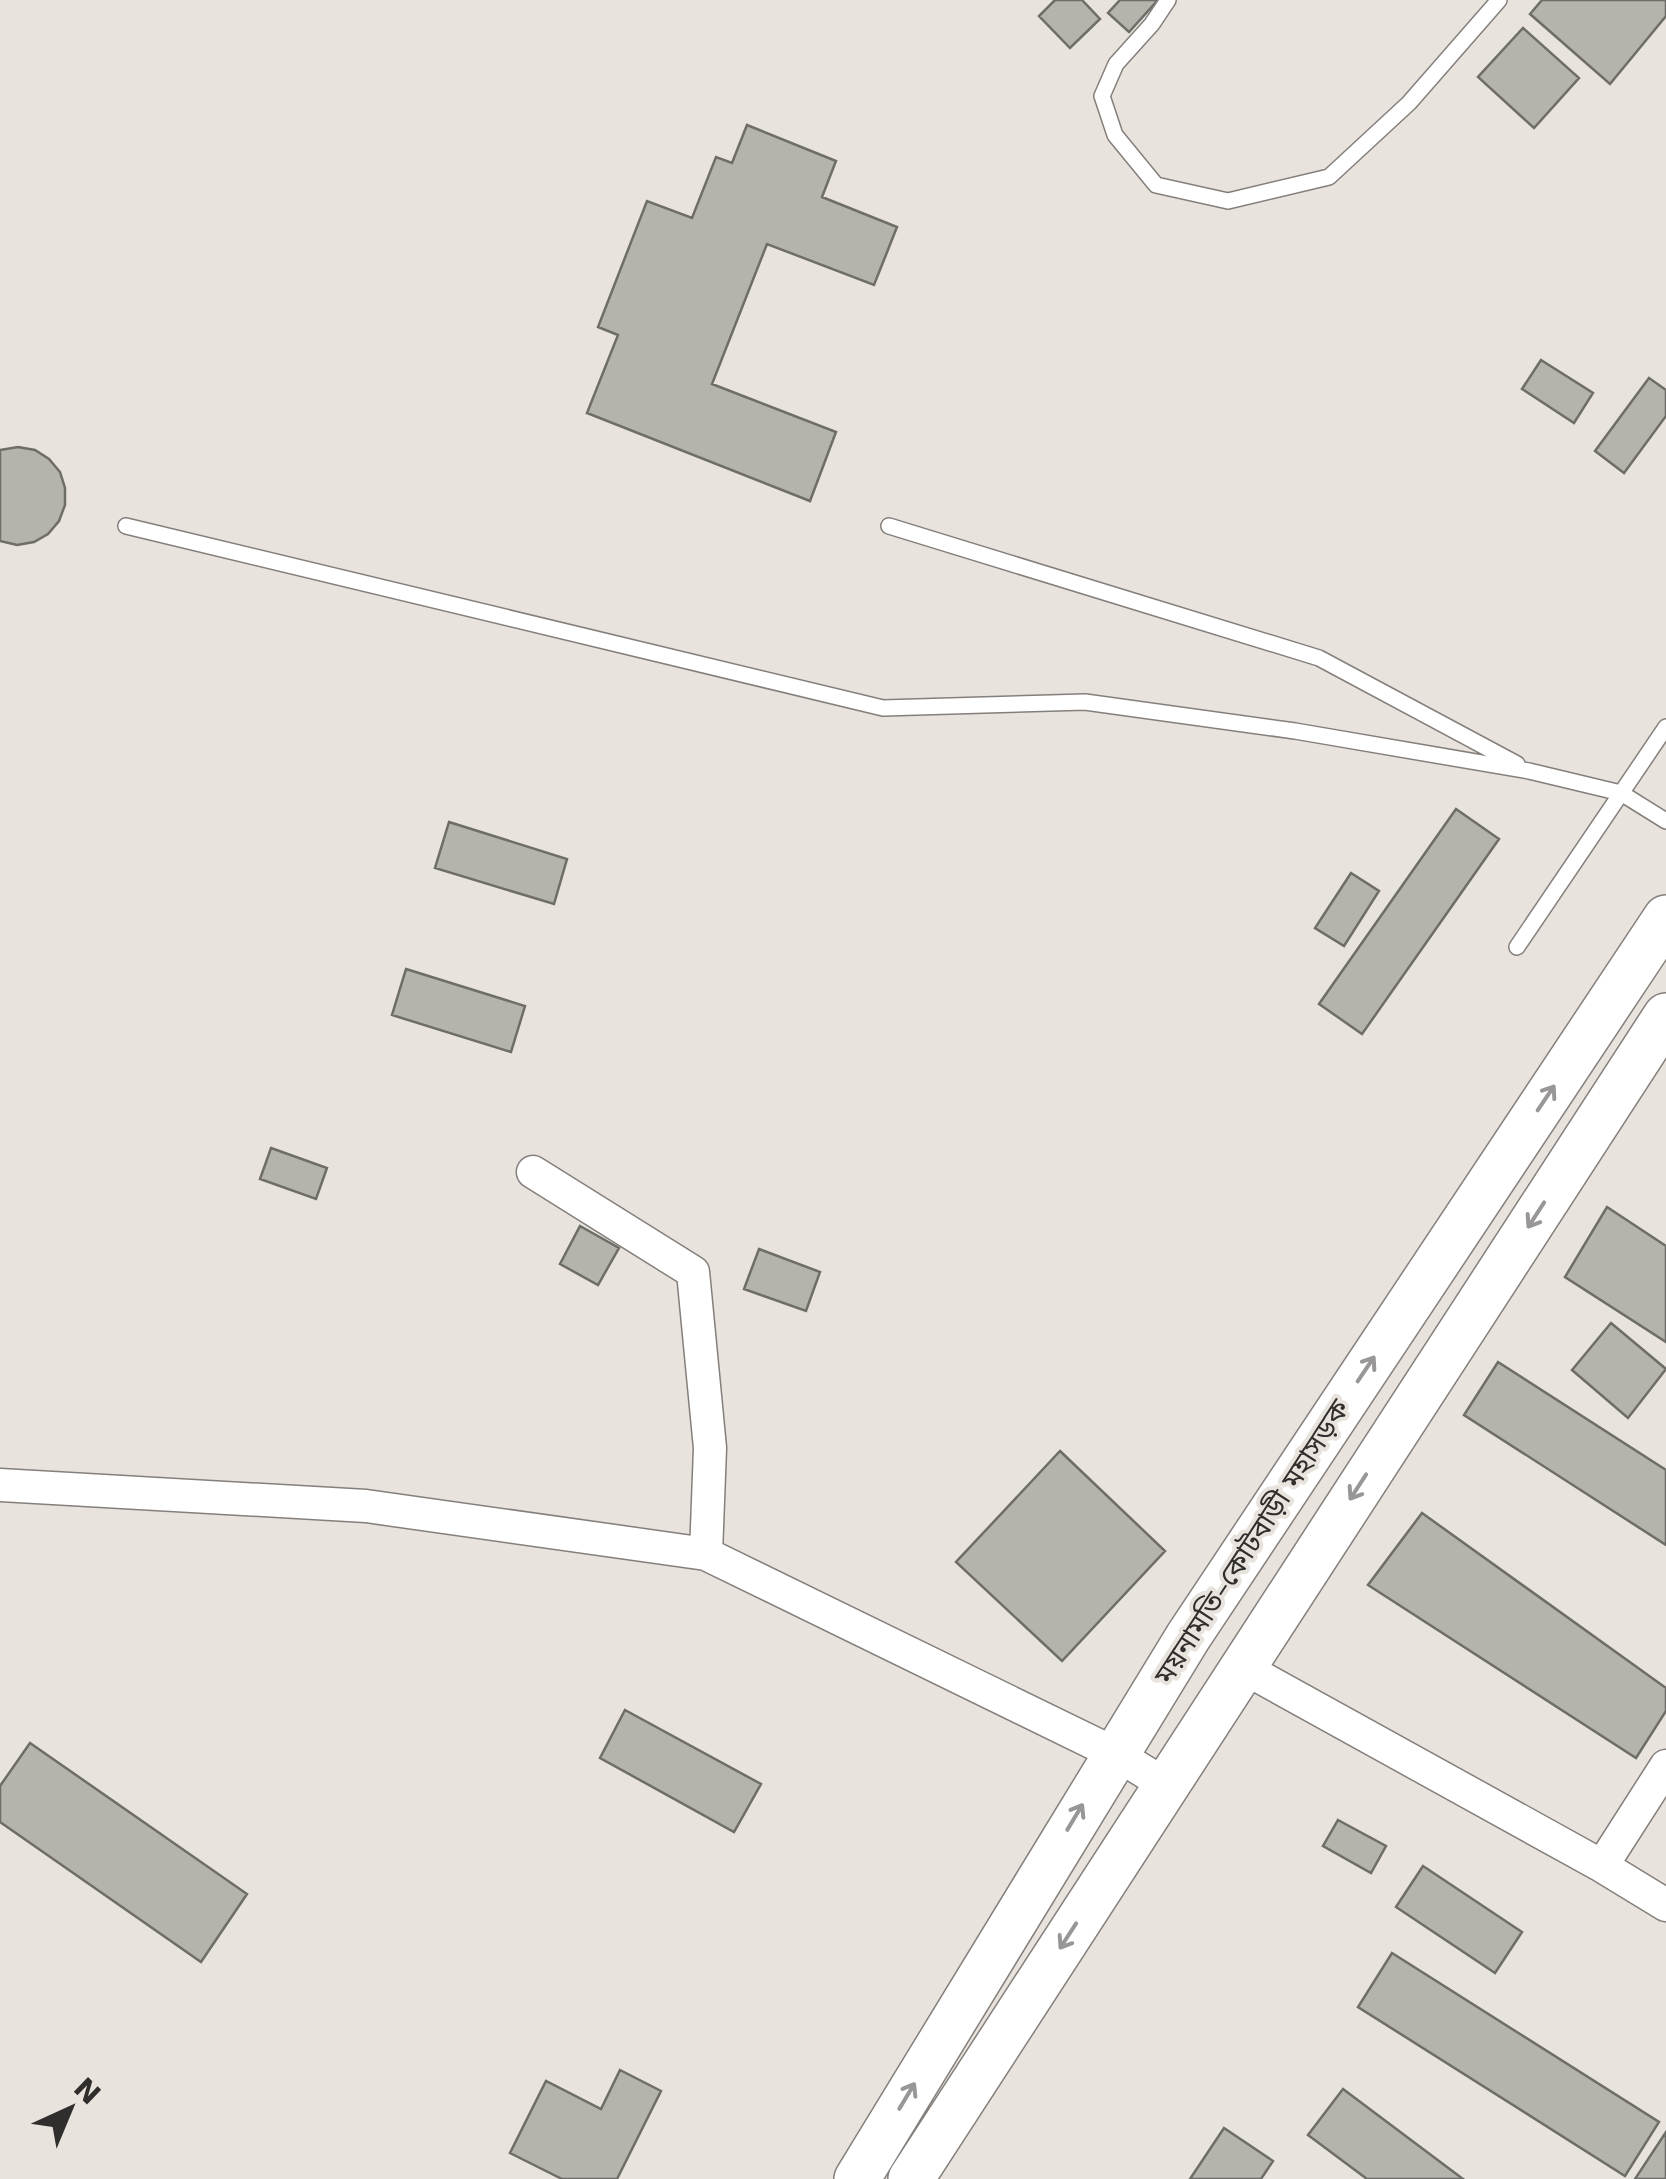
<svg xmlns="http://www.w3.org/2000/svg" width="1666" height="2179" font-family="'DejaVu Sans','Noto Sans Bengali',sans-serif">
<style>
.building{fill:#b4b3ac;stroke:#6e6d67;stroke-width:2.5}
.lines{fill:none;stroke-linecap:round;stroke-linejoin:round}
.lane-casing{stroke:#847f7b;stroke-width:18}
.street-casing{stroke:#847f7b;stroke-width:35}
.secondary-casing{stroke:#847f7b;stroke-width:48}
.lane{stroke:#fff;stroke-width:15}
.street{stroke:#fff;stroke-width:32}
.secondary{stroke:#fff;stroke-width:45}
.oneway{stroke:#989696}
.labels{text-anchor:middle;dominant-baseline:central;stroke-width:8;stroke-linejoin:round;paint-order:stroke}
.street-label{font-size:28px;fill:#302e2c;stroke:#e9e3de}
</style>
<rect width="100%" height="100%" fill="#e9e3de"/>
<path class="building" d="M1055,0H1082L1100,19L1070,48L1039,16Z
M1120,0H1158L1129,32L1108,13Z
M1542,0H1666V16L1610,84L1530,14Z
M1523,28L1579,78L1534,128L1478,77Z
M747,125L836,161L822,197L897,227L874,285L767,244L712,384L836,432L810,501L587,413L618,335L598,327L647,201L692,218L716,157L732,163Z
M1541,360L1593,393L1574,423L1522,389Z
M1649,378L1666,390V416L1624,473L1595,451Z
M18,447L35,450L49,459L60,472L65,488V505L59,521L48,534L34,542L17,545L0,541V450Z
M1456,809L1499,839L1362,1034L1319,1004Z
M449,822L567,859L554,904L435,868Z
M1351,873L1379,891L1344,946L1315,928Z
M406,969L525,1006L511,1052L392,1015Z
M271,1148L327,1168L316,1199L260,1179Z
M1607,1207L1666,1246V1342L1565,1277Z
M580,1226L619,1248L598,1285L560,1264Z
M759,1249L820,1272L806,1311L744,1289Z
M1611,1323L1666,1369L1628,1418L1572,1370Z
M1498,1362L1666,1470V1545L1464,1415Z
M1060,1451L1165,1551L1062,1661L956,1562Z
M1422,1513L1666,1688V1711L1636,1758L1368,1585Z
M625,1710L761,1784L734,1832L600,1758Z
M30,1743L247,1894L201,1962L0,1822V1786Z
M1338,1820L1386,1846L1371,1873L1323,1846Z
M1423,1866L1522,1932L1495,1973L1396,1907Z
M1392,1953L1659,2122L1625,2176L1358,2007Z
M620,2070L661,2091L617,2179H562L510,2153L546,2081L601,2109Z
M1343,2089L1463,2179H1367L1308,2135Z
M1224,2128L1273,2161L1261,2179H1190Z
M1666,2132V2179H1635Z"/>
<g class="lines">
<defs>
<path id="lane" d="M1168,0L1152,24L1116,64L1102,96L1115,135L1156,185L1228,201L1329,177L1409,103L1499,0
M126,526L883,708L1085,702L1295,731L1529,771L1621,793L1666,821
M889,526L1319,658L1517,764
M1517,947L1666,727"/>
<path id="street" d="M533,1172L693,1272L710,1448L706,1554
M0,1485L366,1506L706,1554L1114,1753L1166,1785
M1242,1667L1602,1866L1666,1766
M1602,1866L1666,1905"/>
<path id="secondary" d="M857,2179L1188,1637L1666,918
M911,2179L1666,1016"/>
</defs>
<use href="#lane" class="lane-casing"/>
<use href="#street" class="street-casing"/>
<use href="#secondary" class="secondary-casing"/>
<use href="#lane" class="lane"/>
<use href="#street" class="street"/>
<use href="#secondary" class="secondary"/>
</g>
<defs><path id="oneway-shaft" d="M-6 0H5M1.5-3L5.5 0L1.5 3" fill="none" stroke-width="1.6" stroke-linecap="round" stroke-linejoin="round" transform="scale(2.5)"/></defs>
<g class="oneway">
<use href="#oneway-shaft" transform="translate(1546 1098) rotate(-56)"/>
<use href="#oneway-shaft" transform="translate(1536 1215) rotate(123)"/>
<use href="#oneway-shaft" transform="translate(1366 1369) rotate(-56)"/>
<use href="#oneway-shaft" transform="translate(1358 1487) rotate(123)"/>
<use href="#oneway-shaft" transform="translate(1075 1817) rotate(-59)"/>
<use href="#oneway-shaft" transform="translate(1068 1936) rotate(123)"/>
<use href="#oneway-shaft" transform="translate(907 2096) rotate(-59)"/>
</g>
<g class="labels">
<g class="street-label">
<text transform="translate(1252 1542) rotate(-57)">ময়নামতি–কোটবাড়ী মহাসড়ক</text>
</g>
</g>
<g transform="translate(70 2109) rotate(44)" stroke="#e9e3de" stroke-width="8" paint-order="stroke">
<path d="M0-8L18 38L0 25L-18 38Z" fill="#302e2c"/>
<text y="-15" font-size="28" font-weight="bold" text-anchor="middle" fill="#302e2c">N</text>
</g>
</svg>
